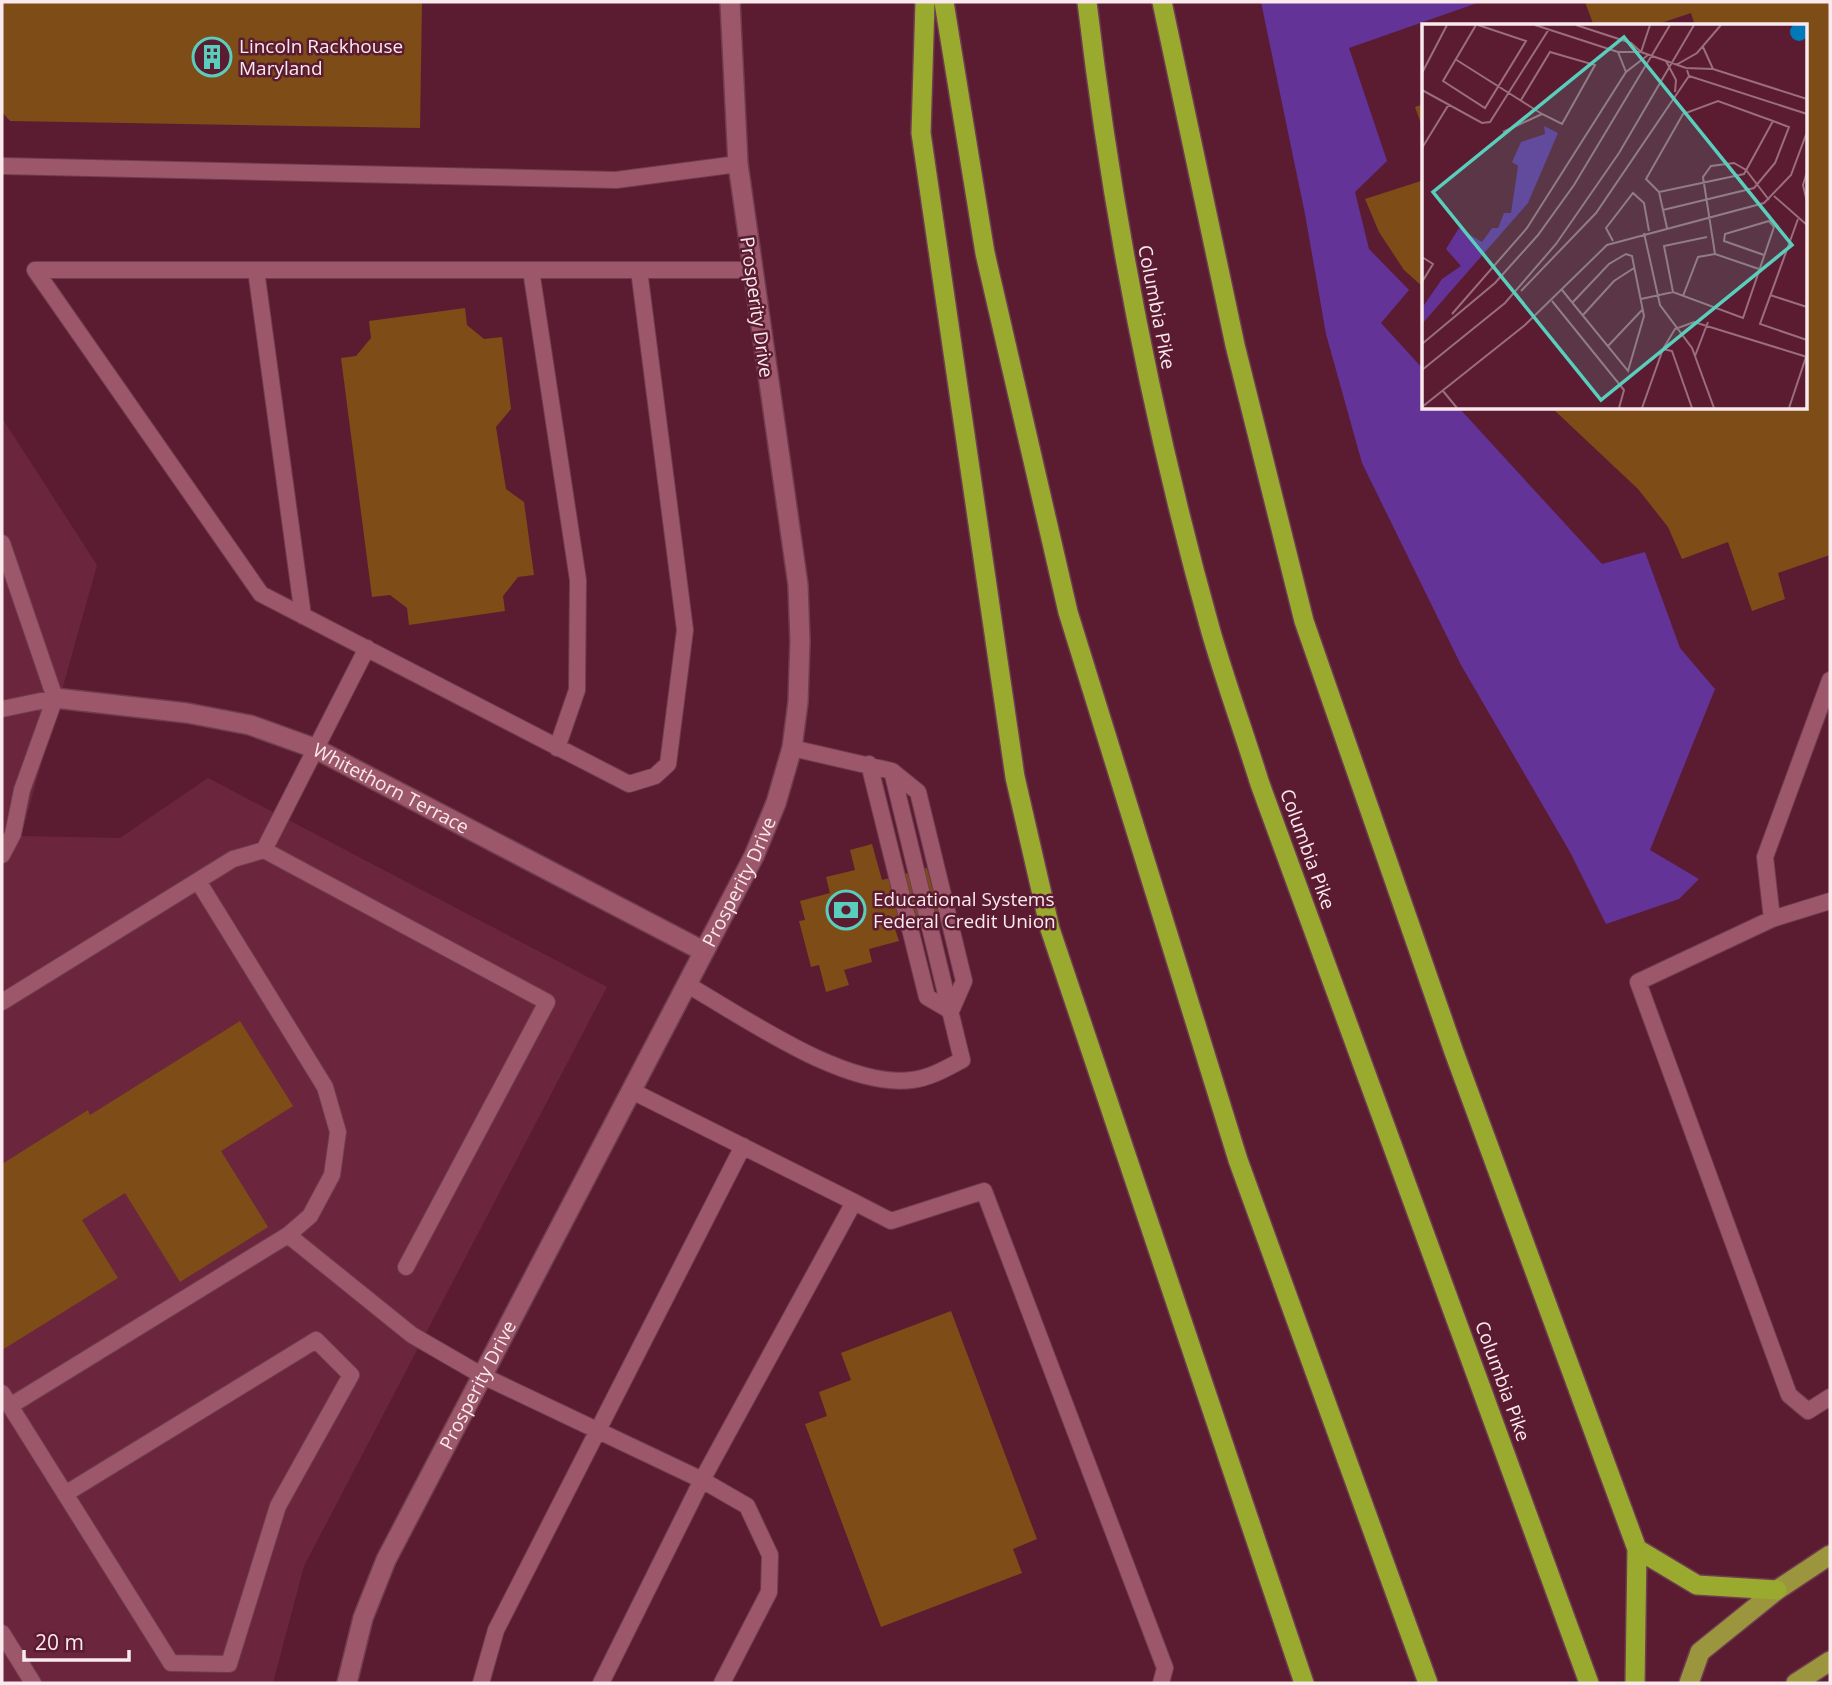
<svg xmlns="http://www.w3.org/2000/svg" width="1832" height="1685" font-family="'Open Sans',sans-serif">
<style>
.built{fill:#6b263e}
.green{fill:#643397}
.building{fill:#7e4c16}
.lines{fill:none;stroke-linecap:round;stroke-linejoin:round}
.service-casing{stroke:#6f3d50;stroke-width:18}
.minor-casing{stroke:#6f3d50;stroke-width:22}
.tertiary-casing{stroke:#6f3d50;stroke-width:22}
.primary-casing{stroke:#6f3d50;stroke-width:22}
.trunk-casing{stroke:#6f3d50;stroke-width:22}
.service{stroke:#9d576b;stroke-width:16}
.minor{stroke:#9d576b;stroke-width:19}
.tertiary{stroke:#9d576b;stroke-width:19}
.primary{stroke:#9b953d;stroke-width:19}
.trunk{stroke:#9aaa2e;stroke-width:19}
.labels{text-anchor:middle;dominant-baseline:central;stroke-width:5;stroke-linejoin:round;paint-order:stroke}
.poi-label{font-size:19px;fill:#fae9ed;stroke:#5b1c32;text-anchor:start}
.street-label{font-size:19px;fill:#fae9ed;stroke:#5b1c32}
.inset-road{fill:none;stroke:#9b6e7d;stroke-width:2}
.view{fill:#5acebd;fill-opacity:0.15;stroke:#5acebd;stroke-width:3.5}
.inset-edge{fill:none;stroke:#fae9ed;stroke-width:3.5}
</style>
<rect width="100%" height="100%" fill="#5b1c32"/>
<path class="built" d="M2,418L97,565L21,836L120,838L208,778L607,987L304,1566L273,1683H2Z"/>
<path class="green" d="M1261,2H1480L1349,48L1387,161L1355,192L1369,249L1409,290L1381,323L1424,370V408H1459L1602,564L1645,552L1680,648L1715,689L1650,850L1699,879L1679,899L1606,924L1570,852L1461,665L1362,463L1326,334L1305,214Z"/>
<path class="building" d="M2,2H422L420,128L10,121L2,112Z
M1585,2H1830V555L1778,573L1785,599L1752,611L1728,542L1682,559L1668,527L1638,489L1552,408H1806V26H1695L1691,13L1652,26H1594Z
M1424,104V132L1415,107Z
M1424,180V288L1404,270L1379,232L1365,199Z
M465,308L467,325L484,339L502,337L511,409L496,427L506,489L524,502L534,575L518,577L503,596L505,611L409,625L407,608L390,595L372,597L341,358L356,356L371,338L369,321Z
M872,844L882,880L927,868L940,917L895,929L899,941L869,949L872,962L844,970L849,985L826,992L819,965L811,967L799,921L805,920L800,901L830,893L826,877L855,870L850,850Z
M240,1021L293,1106L221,1151L268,1227L180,1282L125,1193L82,1220L118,1278L2,1350V1164L88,1110L90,1115Z
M951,1311L1037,1539L1013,1549L1022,1573L881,1627L805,1424L827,1416L819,1392L851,1380L841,1353Z"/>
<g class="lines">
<defs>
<path id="service" d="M2,166L616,180L738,164
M256,270L303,616
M531,270L578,580L577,690L557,748
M639,270L685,630L668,764L655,776L629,784L261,594L35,270H751
M2,543L55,698L22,790L13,834L2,855
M2,709L55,698
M869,764L927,997L951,1011L964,981L918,792L892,771
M264,850L547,1002L406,1267
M198,881L325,1087L338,1132L332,1175L310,1216L288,1235
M1830,901L1772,919L1638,982L1789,1395L1808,1411L1830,1397
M1772,919L1765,857L1830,680
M686,984C746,1018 845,1089 912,1080C930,1078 947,1068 962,1060L892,771L792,748
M2,1002L233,859L264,850L367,648
M854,1202L891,1221L984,1191L1165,1668L1161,1683
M2,1393L171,1663L229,1664L278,1506L351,1375L316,1340L65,1494
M10,1406L288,1235L412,1335L483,1376L702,1480L747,1506L770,1555L769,1592L722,1683
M2,1633L33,1683
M481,1683L496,1630L743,1146
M601,1683L702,1480L854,1202L630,1090"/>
<g id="minor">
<path id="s1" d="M55,698L187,713L250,725L314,748L703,951"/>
</g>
<g id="tertiary">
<path id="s2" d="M347,1683L363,1618L386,1560L754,856L776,803L792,748L798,702L800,641L798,585L738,164L730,2"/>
</g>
<path id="primary" d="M1689,1683L1700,1652L1777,1590L1830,1555
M1796,1683L1830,1661"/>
<path id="trunk" d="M925,2L921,133L1015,777L1050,929L1304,1683
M944,2L985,253L1068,612L1238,1160L1428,1683
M1087,2C1112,215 1153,425 1211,632C1226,683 1244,733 1260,784L1589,1683
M1162,2L1235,345L1304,621L1454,1052L1637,1549L1635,1683
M1637,1549L1697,1585L1777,1590"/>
</defs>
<use href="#service" class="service-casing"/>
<use href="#minor" class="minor-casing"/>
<use href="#tertiary" class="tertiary-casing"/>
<use href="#primary" class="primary-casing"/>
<use href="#trunk" class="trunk-casing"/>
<use href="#service" class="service"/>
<use href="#minor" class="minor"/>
<use href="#tertiary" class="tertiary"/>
<use href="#primary" class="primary"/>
<use href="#trunk" class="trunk"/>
</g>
<defs>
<symbol id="building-ring" viewBox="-11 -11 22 22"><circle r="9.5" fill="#5b1c32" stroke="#5acebd" stroke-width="1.5"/><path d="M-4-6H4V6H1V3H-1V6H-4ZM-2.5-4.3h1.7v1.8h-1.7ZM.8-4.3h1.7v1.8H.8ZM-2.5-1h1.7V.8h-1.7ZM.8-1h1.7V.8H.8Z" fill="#5acebd"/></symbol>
<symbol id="bank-ring" viewBox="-11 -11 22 22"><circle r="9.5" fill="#5b1c32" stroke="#5acebd" stroke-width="1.5"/><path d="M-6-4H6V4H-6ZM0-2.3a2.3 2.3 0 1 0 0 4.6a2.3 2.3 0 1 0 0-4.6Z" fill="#5acebd"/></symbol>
</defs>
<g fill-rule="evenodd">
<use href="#building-ring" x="190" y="35" width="44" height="44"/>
<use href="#bank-ring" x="824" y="888" width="44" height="44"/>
</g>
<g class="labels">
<g class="poi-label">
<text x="239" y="46">Lincoln Rackhouse<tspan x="239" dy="22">Maryland</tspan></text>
<text x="873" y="899">Educational Systems<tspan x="873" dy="22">Federal Credit Union</tspan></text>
</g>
<g class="street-label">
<text transform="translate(757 307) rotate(82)">Prosperity Drive</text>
<text transform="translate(1157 307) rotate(79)">Columbia Pike</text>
<text stroke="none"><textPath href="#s1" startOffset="352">Whitethorn Terrace</textPath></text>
<text transform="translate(1308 849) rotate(70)">Columbia Pike</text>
<text stroke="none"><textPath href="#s2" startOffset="894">Prosperity Drive</textPath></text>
<text transform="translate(1503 1381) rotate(70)">Columbia Pike</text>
<text stroke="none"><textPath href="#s2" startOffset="327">Prosperity Drive</textPath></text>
</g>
</g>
<g transform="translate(1422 24)">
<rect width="385" height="385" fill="#5b1c32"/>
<path d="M122,102L136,109L106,179L0,300V284L20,255L39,242L24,225L37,204L60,218L70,204H76L82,189H89L96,142L90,138L99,118L123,110Z" fill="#643397"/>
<path d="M368 8a9 9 0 1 1 18 0a9 9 0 1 1-18 0Z" fill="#0178b7"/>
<path class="inset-road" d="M54,1L21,57L63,84L104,17L56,1M113,1L196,28H219M154,1L209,19L219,28L264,44L291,45L385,75M281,23L291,45M196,28L204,48M219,28L228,1M33,35L120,90L140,100L173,41L128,28L99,76M244,37L254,56L253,68M254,41L275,29L299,1M265,46L267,52L385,90M0,49L25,1M0,66L60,99L68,98L127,5M81,108L120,90M0,124L27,80M385,148L381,161L385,178M237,168L224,155L261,90L296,77L351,97M352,172L385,201M241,186L332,164L353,139L367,103L351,97L322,150L237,168L245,204M376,195L338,300L385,316M222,209L238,281L270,324L292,384M191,217L184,204L211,169L222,179L227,207M0,233L11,240L0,258M337,245L293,230L281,153L289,142L312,139L324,146L347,176M140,266L206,347L222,292L210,232L204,230L187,240L151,278M99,267L174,189L267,52M251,268L242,222L285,213M348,271L385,283M261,272L276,233L293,230M219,275L251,268L321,294L352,203L347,197L303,210L302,217L342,231M130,277L202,366L197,384M30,290L105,204L204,48L226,31M161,291L192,257L212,244M0,320L73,259L116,211L152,161L248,1M186,322L221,285M241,325L250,327L270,384M273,332L286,298M0,346L83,279L134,220L197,129L272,1M21,367L35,384M0,383L103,301L185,221L342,179L369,151L385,108M220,384L241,325L253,305L272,298L385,333M367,384L384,333"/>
<path class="view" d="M202,13L370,221L179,376L11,168Z"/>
<rect width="385" height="385" class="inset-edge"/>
</g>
<rect width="1832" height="1685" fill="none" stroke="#fae9ed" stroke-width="7"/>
<path d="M24 1650v10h105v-10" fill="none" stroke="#fae9ed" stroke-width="3.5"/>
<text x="35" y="1650" font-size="21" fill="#fae9ed" stroke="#5b1c32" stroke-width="5" paint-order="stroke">20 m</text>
</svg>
